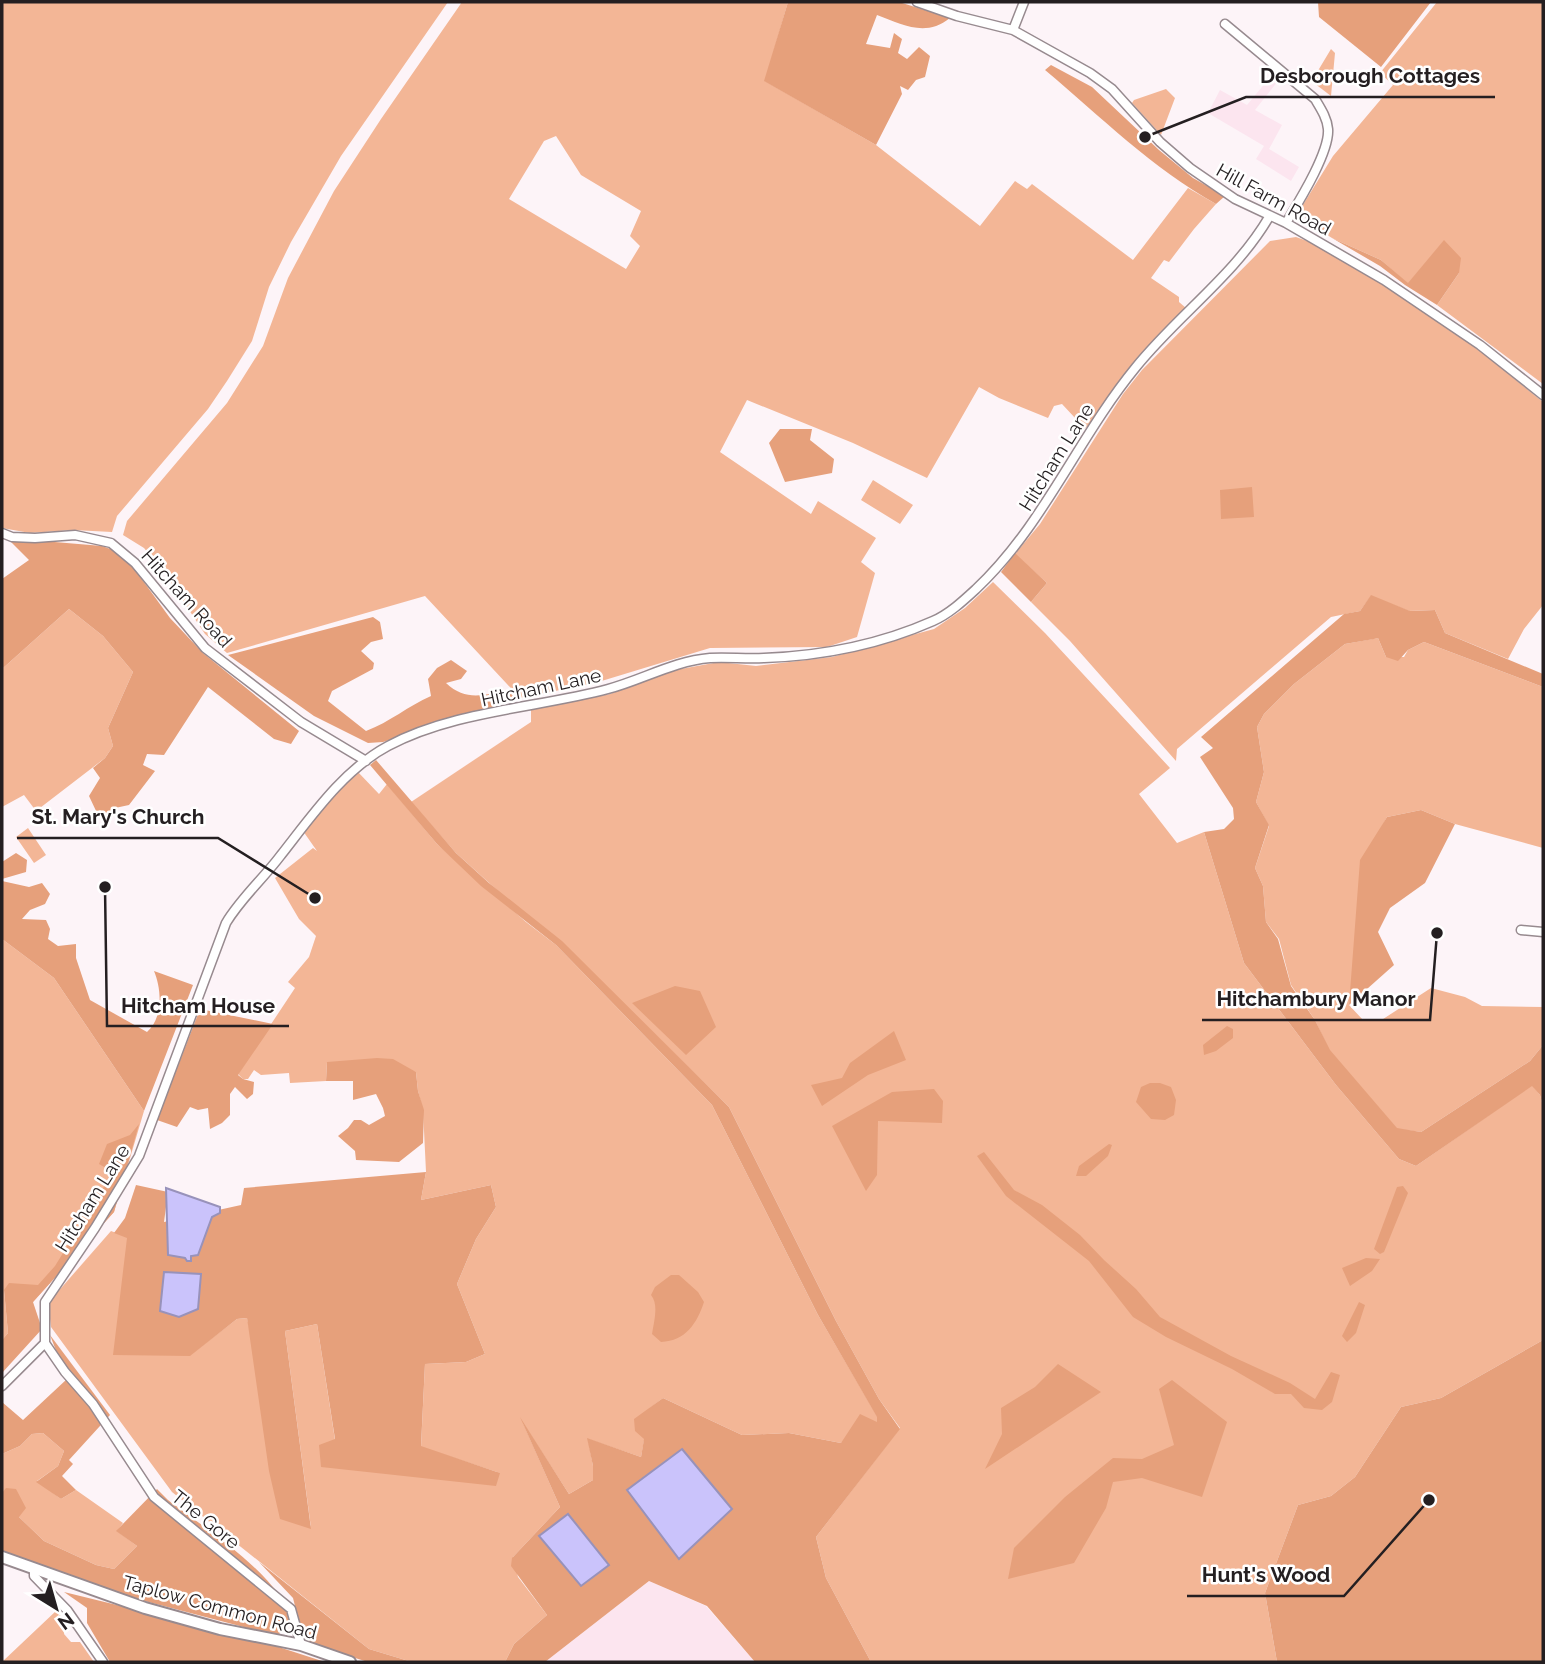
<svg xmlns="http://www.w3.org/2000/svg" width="1545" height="1664" font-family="Raleway,sans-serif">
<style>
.built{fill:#fce5ef}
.green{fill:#f3b696;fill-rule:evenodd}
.forest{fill:#e6a07b}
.water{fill:#cac3fb;stroke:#9892ba;stroke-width:2}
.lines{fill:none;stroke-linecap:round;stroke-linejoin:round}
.street-casing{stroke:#978a8f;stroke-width:11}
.secondary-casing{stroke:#978a8f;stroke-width:14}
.street{stroke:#fff;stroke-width:8}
.secondary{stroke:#fff;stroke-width:10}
.labels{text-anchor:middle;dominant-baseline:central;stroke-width:5;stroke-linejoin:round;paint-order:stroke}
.street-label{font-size:19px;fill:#241f21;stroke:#fff}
.leader{fill:none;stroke:#241f21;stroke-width:2.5}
.callout-dot{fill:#241f21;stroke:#fff;stroke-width:2.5}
.callout-label{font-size:21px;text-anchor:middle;font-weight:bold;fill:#241f21;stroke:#fff;stroke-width:5;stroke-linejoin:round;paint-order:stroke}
</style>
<rect width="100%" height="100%" fill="#fdf4f8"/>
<path class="built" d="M1271,76L1278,81L1255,110L1282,125L1269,149L1299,167L1291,181L1256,159L1264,146L1208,113L1220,90L1247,105Z
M649,1581L706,1606L755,1662H545Z"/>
<path class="green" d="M2,2H448L341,156L291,242L269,287L252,341L227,381L208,409L117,516L112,532L73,530L30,533L2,528Z
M462,2H788L765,81L876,145L980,226L1015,181L1027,189L1032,184L1133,260L1188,188L1216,204L1194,229L1169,262L1164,260L1151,278L1179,297V302L1186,308L1118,382L1091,423L1081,432L1076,419L1062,404L1054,406L1048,418L999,398L979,387L927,478L853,443L747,400L720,452L811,514L818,501L876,538L861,562L875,573L857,637L827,647L710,648L595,683L520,698L425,596L227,653L205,634L163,571L144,548L123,535L127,521L227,403L263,346L288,278L334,191L381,119ZM556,136L581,175L641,211L630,236L640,246L626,269L509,199L544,141Z
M1437,2H1543V384L1437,305L1459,273L1444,241L1408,284L1381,260L1332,238L1308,223L1301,208L1333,156L1393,85L1380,73Z
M1331,49L1335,53L1331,96L1310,80L1316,74Z
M1166,89L1175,98L1161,135L1132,103L1134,100Z
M1296,237L1324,247L1444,322L1543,402V605L1524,629L1508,659L1445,633L1435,610L1409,611L1371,596L1360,611L1331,617L1177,749L1176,761L1070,641L1031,602L1047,583L1015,554L1040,524L1123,394L1142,370L1270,241Z
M873,480L913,505L900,524L861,500Z
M993,582L1045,633L1170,768L1139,794L1177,843L1204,832L1244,963L1336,1085L1399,1159L1416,1166L1532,1085L1540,1095L1543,1106V1340L1441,1398L1401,1407L1355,1477L1331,1496L1298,1505L1265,1593L1277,1662H871L826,1578L816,1537L900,1428L879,1399L836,1321L729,1107L634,1014L456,853L411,802L531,722V710L610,694L670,671L719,662L756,666L832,657L934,629L965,608Z
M69,609L103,636L133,672L108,728L113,746L105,758L36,811L24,795L2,807V669Z
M1378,638L1386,657H1404L1408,650L1424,642L1543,687V848L1455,824L1421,810L1387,817L1381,828L1349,1005L1363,1020L1380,1021L1431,988L1465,997L1482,1006L1543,1007V1045L1530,1061L1421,1132L1397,1129L1329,1050L1315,1020L1291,985L1279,939L1266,922L1263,886L1255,868L1269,826L1256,802L1264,772L1257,727L1264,714L1294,684L1345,644Z
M357,771L379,794L387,784L437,844L526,922L556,945L712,1105L818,1315L877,1416L878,1422L841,1443L789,1433L742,1435L663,1398L650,1408L641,1457L588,1439L593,1466V1480L569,1494L523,1423L560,1507L513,1557L518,1577L547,1615L514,1644L505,1662H412L369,1649L172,1492L51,1327L48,1303L111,1231L127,1237L190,1355L237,1319L247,1318L252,1340L311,1528L285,1331L317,1324L335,1440L500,1473L421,1447L425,1364L466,1362L485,1354L457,1284L476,1239L496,1207L491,1185L421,1200L426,1172L423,1110L418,1091L416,1072L327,1062L326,1081L290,1083L289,1073L261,1075L254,1070L248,1079H243L238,1074L295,988L288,982L309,957L316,936L299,919L275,878L313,848L317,851L303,831L318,809Z
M28,828L46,855L34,863L16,837Z
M2,939L54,978L144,1111L114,1212L33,1302L4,1290L8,1333L2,1340Z
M43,1433L64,1451L58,1466L37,1481L61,1499L76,1490L123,1523L117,1531L137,1546L114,1569L96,1565L44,1541L19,1517L2,1493V1454L20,1446L32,1434Z
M57,1610L67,1622L64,1634L71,1642H80L94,1662H2Z"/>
<path class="forest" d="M788,2H899L950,18C925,38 902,24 877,15L866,44L890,48L894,33L902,39L898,53L907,59L919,47L930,56L925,77L916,80L908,90L900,86L902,94L876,145L764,81Z
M1318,2H1431L1381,67L1319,17Z
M1051,65L1092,87L1159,150L1193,178L1225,196L1216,204C1152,168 1101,117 1045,70Z
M1332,238L1381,260L1408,283L1444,240L1461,258L1459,273L1437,305L1405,285L1380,266Z
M780,429H812L810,440L834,459L832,473L785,482L769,443Z
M1252,487L1254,517L1221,519L1220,490Z
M31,540L102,546L113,550L133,567L170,618L203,653L299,731L291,744L274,739L208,687L164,755L147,754L143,765L155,771L129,805L115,808L107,816L97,813L89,796L100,778L93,768L105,758L113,746L108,728L133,672L103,636L69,609L2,669V579L29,560L10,541Z
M1015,553L1047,583L1031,602L1001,572Z
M1371,595L1410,611L1435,610L1445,633L1543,674V687L1424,642L1408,650L1398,661L1386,657L1378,638L1374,639L1345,644L1294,684L1264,714L1257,727L1264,772L1256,802L1269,825L1255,868L1263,886L1266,922L1278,939L1291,986L1315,1020L1330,1050L1397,1128L1421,1132L1530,1061L1543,1045V1106L1540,1095L1532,1086L1416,1166L1399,1159L1336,1085L1244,963L1204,832L1224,829L1234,819L1233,808L1200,757L1213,748L1201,737L1344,614L1360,611Z
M373,617L380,622L383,639L371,642L361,651L374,663L373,669L332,691L328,701L366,731C390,722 408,706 431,696L428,679L437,668L451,660L467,671L461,679L446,683C467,703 487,694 513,689L520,698L383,742L368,743L314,716L228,655Z
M376,760L456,853L489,883L562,941L729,1107L836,1321L879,1399L900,1429L816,1537L826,1578L871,1662H755L707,1606L649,1581L545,1662H505L514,1644L547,1615L511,1566L512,1558L560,1507L520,1417L569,1494L593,1480V1466L587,1438L641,1457L644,1439L635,1431L634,1419L663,1398L742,1435L789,1433L841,1443L860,1414L877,1422V1417L818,1315L712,1105L556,945L481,886L437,844L370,765Z
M1421,810L1455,824L1425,883L1390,908L1378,932L1394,965L1349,1005L1360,860L1387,817Z
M16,853L27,860L26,872L2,879V862Z
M2,881L29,887L42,883L50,894L45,904L30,910L22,919L46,920L50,929L48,939L58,946L76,944V958L90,1000L147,1032C163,1018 162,990 154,971L193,985L144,1111L54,978L2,939Z
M675,986L700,991L716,1027L686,1055L632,1003Z
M200,1009L273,1024L238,1075L243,1079L254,1082L253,1094L247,1099L235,1087L230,1094V1115L222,1123L210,1129L208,1108L198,1110L190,1107L177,1127L157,1120Z
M1227,1026L1233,1029V1038L1216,1051L1204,1055L1203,1045Z
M894,1031L906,1060L868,1075L822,1106L811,1085L842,1078L850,1063Z
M377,1058L393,1059L416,1072L418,1091L424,1110L423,1143L399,1162L356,1160L355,1151L338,1136L348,1128L354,1120H361L369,1125L385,1116L383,1108L376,1094L353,1100V1081H326L327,1062Z
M1150,1083H1160L1171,1087L1176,1100L1174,1115L1165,1120L1151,1119L1136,1102L1141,1087Z
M934,1089L943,1101L942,1123L878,1121L877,1175L866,1191L832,1126L892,1092Z
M139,1124L114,1212L33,1302L42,1329L2,1373V1340L8,1333L4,1290L9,1283L38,1285L55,1266L113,1172L99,1164L107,1144L130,1135Z
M1109,1144L1112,1145L1108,1156L1086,1176H1076L1079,1166Z
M984,1152L1014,1190L1042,1205L1080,1235L1104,1260L1136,1289L1160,1317L1231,1356L1290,1383L1315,1399L1331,1372L1340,1375L1332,1402L1322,1410L1304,1408L1291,1394H1275L1232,1369L1166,1337L1133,1317L1089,1261L1006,1196L977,1156Z
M426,1172L421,1200L491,1185L496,1207L476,1239L457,1284L485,1354L466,1362L425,1364L421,1446L500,1473L496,1486L321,1467L319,1445L335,1439L317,1324L285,1331L311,1529L280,1519L269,1471L247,1318L237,1319L190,1356L113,1355L127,1238L114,1233L125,1218L136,1185L168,1192L164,1222L241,1205L244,1188Z
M1403,1186L1408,1193L1384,1252L1380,1254L1374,1249L1397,1187Z
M1366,1258L1380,1259L1372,1271L1350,1286L1342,1268Z
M671,1275H679L698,1292L704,1302C697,1323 686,1341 661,1342L652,1334C654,1321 659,1305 651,1295L655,1287Z
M1359,1302L1365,1305L1356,1333L1347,1342L1342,1336Z
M50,1335L110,1415L69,1460L73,1464L62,1476L76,1490L61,1499L36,1482L58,1466L64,1451L43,1433L32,1434L20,1446L2,1454V1402L23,1420L67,1379Z
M1543,1340V1662H1277L1265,1593L1298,1505L1331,1496L1355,1477L1401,1407L1441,1398Z
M1058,1364L1101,1392L985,1469L1002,1434L1001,1408L1035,1387Z
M1172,1380L1227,1422L1202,1497L1142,1478L1113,1482L1106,1508L1074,1563L1008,1579L1014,1548L1065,1497L1113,1458L1142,1459L1174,1445L1159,1389Z
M6,1488L16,1489L26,1508L19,1517L44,1541L96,1565L114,1569L137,1546L116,1531L157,1489L168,1500C206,1529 282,1577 293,1623L283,1628L278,1636L118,1594L2,1552V1493Z
M259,1562L369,1649L412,1662H368L304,1642L293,1598Z
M64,1592L251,1638L325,1662H110L87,1623V1608Z"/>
<path class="water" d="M166,1188L220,1207V1213L212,1217L198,1255L191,1256V1261H187L185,1258L168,1255Z
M164,1272L201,1274L198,1309L179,1317L160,1311Z
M682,1449L732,1509L679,1559L627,1490Z
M568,1514L609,1565L581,1586L539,1536Z"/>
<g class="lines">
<defs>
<path id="street" d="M917,2L957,16L1013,30L1090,73L1112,89L1160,142L1190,168L1235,199L1286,223L1384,280L1480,345L1543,395
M1225,24L1315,99C1321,109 1327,118 1328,129C1330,152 1298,203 1286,223
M1013,30L1024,2
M2,533L12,537L35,538L75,535L111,543L135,563L205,648L301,722L366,761
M1521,930L1543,932
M45,1343L65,1372L93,1404L154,1497L291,1609L301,1645
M2,1386L45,1343V1302L95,1228L139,1156L226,923C241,898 263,879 281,855C311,817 343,770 388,746C453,711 537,708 608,689C642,680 674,661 710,658C728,657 746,659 764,658C821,656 881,644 933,621C949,614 963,601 976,589C1044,525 1077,439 1136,367C1178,315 1235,275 1269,217
M34,1569V1576L67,1610L103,1662"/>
<path id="secondary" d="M2,1557L145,1608L220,1629L301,1645L350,1662"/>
</defs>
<use href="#street" class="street-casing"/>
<use href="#secondary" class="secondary-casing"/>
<use href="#street" class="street"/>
<use href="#secondary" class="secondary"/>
</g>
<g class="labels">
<g class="street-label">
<text transform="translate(1274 199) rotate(29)">Hill Farm Road</text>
<text transform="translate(1056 457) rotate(-58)">Hitcham Lane</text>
<text transform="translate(187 598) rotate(48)">Hitcham Road</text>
<text transform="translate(541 687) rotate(-12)">Hitcham Lane</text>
<text transform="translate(92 1198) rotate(-58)">Hitcham Lane</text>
<text transform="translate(206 1519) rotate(39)">The Gore</text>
<text transform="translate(220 1607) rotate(15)">Taplow Common Road</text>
</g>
</g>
<path class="leader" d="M1145 137L1246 97H1495M315 898L218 838H17M1437 933L1430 1020H1202M105 887L107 1026H289M1429 1500L1344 1596H1187"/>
<g class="callout-dot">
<circle cx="1145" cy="137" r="7"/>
<circle cx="315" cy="898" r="7"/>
<circle cx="1437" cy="933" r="7"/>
<circle cx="105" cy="887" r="7"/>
<circle cx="1429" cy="1500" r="7"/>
</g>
<g class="callout-label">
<text x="1370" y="83">Desborough Cottages</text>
<text x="118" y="824">St. Mary's Church</text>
<text x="1316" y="1006">Hitchambury Manor</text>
<text x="198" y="1013">Hitcham House</text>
<text x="1266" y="1582">Hunt's Wood</text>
</g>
<rect width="1545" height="1664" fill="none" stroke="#241f21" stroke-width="7"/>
<g transform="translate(56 1608) rotate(143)" stroke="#ffffff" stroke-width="5" paint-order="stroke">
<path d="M0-5L12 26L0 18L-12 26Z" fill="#241f21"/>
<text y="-10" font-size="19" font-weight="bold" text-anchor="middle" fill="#241f21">N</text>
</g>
</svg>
